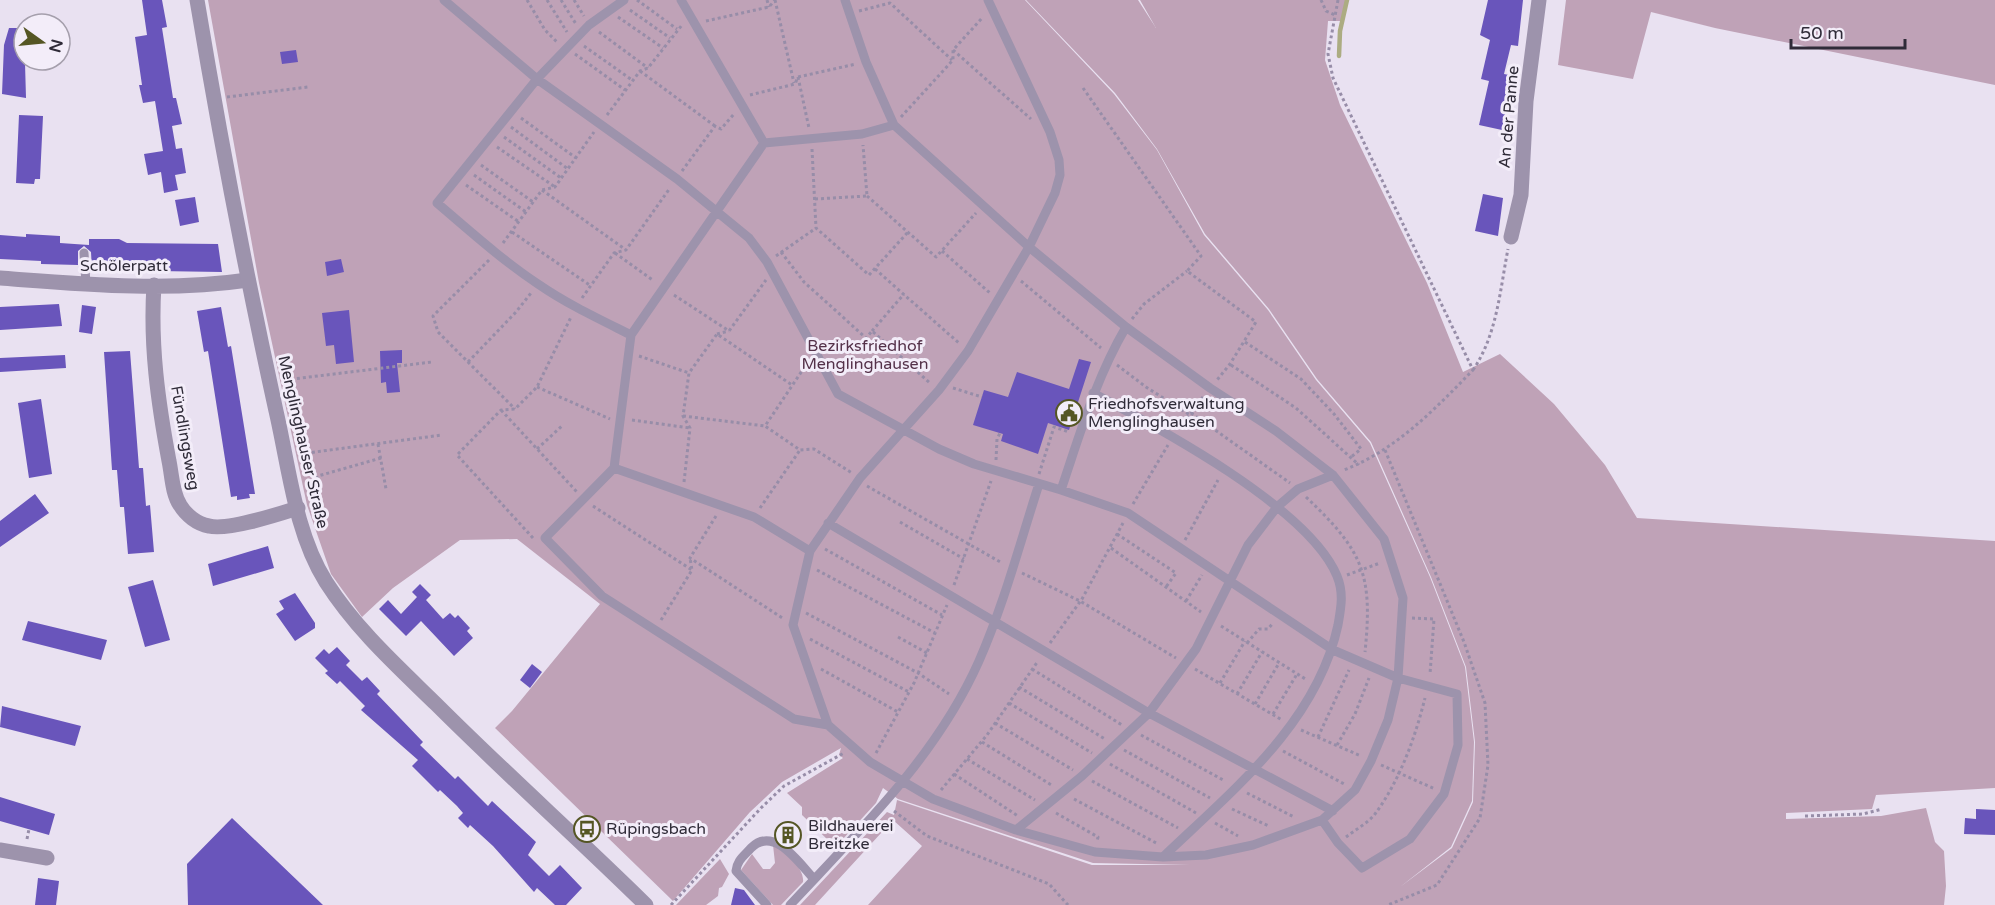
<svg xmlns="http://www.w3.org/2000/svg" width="1995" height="905" font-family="'Varela Round',sans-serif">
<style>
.green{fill:#bfa2b7}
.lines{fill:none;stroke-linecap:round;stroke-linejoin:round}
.stream{stroke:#acac82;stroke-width:4.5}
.building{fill:#6955bb}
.path{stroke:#978da8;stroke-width:3;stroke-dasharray:3 3;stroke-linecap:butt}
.service{stroke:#9d93ac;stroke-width:9}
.minor{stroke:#9d93ac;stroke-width:15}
.tertiary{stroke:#9d93ac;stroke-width:15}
.labels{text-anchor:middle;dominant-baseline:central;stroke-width:6;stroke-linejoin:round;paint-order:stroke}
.street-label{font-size:16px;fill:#2f2b38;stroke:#f3edf9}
.park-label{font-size:16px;fill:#543149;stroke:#f3edf9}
.poi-label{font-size:16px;fill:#2f2b38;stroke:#f3edf9;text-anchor:start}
</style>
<rect width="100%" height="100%" fill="#e9e1f1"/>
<path class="green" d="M208,0H1025L1114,94L1157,150L1204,235L1268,310L1316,380L1370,443L1430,577L1465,667L1474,742L1472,801L1451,847L1400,887L1452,848L1473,802L1475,742L1466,667L1431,577L1371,442L1317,379L1269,309L1205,234L1157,149L1115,93L1026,0H1138L1156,28L1140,0H1346L1341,21H1328L1325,60L1340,105L1427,283L1463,372L1500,354L1554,404L1605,465L1637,518L1995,541V788L1876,795L1872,809L1786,813V819L1881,816L1926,808L1935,842L1944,851L1946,886L1944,905H868L922,846L893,820L815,905H800L887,812L894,815L897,800L1092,865H1190L1093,863L898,799L883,788L876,803L831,852L829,841L802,815V807L787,793L843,758L839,755L841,748L782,782L750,812L673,901L495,728L512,711L600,604L517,539L460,540L393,588L362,617L331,574L307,505L259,283Z
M1566,0H1995V85L1715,28L1651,12L1633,79L1558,65Z
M773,845C785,849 805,869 803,882L781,905H773L741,870L752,854L763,869H770L775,863Z
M720,859L729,874L722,887L719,888L718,896L706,905H676Z"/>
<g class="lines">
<path class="stream" d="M1339,56L1340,31L1347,0"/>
</g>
<path class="building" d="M142,0H162L167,27L162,28L173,98H176L182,124L172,126L176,149L182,148L186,173L175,175L178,190L164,193L161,172L148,175L144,154L163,151L155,101L143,103L139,85H142L135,37L147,35Z
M1488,0H1523L1518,46L1511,45L1504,74L1509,75L1505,94L1509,95L1502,130L1479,125L1489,81L1481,79L1490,40L1480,35Z
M9,28H24L26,98L2,94L4,45Z
M296,50L298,62L282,64L280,52Z
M19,115L43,116L40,179H35L34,184L16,183Z
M1483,194L1503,198L1498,236L1475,231Z
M195,197L199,222L180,226L175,200Z
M26,234L60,236V243L89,245V239H119L127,243L218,244L222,272L92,270L91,252L84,246L78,251V265L41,264V261L0,259V235L26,237Z
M341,259L344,272L327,276L325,262Z
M59,304L62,326L0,330V307Z
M82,305L96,307L92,334L79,332Z
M221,307L228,347L231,346L255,494H249L250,498L237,500V496L231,497L208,351L204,352L197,311Z
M349,310L354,362L336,364L334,345L326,346L322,313Z
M402,350V363H397L400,392L387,393L386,382L381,383L380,351Z
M130,351L139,468H143L146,506L150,505L154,552L128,554L124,507H120L117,470H112L104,352Z
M65,355L66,368L0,372V358Z
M1079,359L1091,362L1069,430L1048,423L1038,454L1001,441L1003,434L973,425L984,390L1008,397L1017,372L1069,389Z
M41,399L52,474L29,478L18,403Z
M35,494L49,513L0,547V521Z
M268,546L274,568L213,586L208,564Z
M153,580L170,640L145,647L128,587Z
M420,584L431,595L426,600L443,619L450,613L455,618L458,615L470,628L467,631L473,638L454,656L421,621L406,636L379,609L388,600L401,614L417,597L412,592Z
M295,593L315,623V628L295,641L276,614L284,609L279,601Z
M28,621L107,640L101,660L22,640Z
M337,647L350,661L346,665L362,681L367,677L380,691L377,694L423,742L420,745L455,779L458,776L488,806L492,801L536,842L528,855L549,876L560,865L582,888L566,905H555L537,888L534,892L493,846L470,825L468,828L458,818L463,813L457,806L440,790L438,792L412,766L418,760L361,710L365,706L340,681L337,684L325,673L328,671L315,658L324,649L329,654Z
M532,664L542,672L530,688L520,680Z
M2,706L81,726L75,746L0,727Z
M0,797L55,814L49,835L0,821Z
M1976,809L1995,810V835L1964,834L1965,818L1976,819Z
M232,818L323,905H188L187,864Z
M788,824L799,835L790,844L777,835Z
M38,878L59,881L56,905H35Z
M735,888L744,890L755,905H731Z"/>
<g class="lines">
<path class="path" d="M527,0L545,30L557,42
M547,0L567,32
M561,0L576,24
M574,0L584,16
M637,0L677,29
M767,0L769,7
M775,0L794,83
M1321,0L1326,11L1335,15
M1338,0L1328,54L1333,78L1473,370C1435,409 1396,450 1344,470
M630,10L670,38
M859,11L890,3L952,60
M618,17L663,48
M706,21L769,7L775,0
M599,32L648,68
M584,46L632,80
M953,50L1031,119
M575,54L625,90
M640,71L715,126
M798,77L809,128
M1083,88L1201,256L1187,271L1256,322L1230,364L1217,380
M750,95L795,84L798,77L856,64
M227,97L308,87
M607,115L640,71L648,68L682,25
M901,117L953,60V50L983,17
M521,118L576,158
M511,127L568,169
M504,137L561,178
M497,147L555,187
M812,149L816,228L869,275L908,232
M481,165L533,202
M682,171L715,126L721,129L734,114
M474,175L526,212
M466,185L519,222
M542,190L626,250
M867,196L936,257L976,213
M815,199L867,196L863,145
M512,232L591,286
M503,243L542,190L555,187L594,132
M942,251L990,293
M781,252L804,282L866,338L872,331L930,383
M615,253L654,281
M776,256L816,228
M489,260L433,316L438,332L515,409
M875,269L960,344
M1021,281L1101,348
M674,295L729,331L766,280
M582,298L614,253L626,250L670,188
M1132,319L1144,304L1187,271
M872,331L904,294
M717,334L729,331
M1245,342L1301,379L1334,414L1361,449L1351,457
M639,356L689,373
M468,362L516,312L531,293
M808,362L765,426L800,450L814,449L852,473
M1117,365L1146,387L1190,415
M1231,365L1296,408L1359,465
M1473,370C1497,335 1500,290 1508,249
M285,380L432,362
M537,387L610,419
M953,388L982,397
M501,410L577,492
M1191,413L1290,483
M683,416L765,426
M632,420L690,428
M1180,428L1203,397
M378,444L386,489
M537,449L563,425
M1385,450L1464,642L1485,703L1488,765L1480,818L1437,885L1388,905
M300,454L442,435
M996,460L997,439L1000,433
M1039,474L1054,427L1069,432
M684,482L690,428L683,416L689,373L717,334L792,385
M867,486L1002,563
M1306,497C1363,551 1373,574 1365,652
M317,502L314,482L318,476L381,458
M1133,504L1168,445
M593,506L692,570
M760,508L800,450
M716,516L690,558L784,619
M900,522L964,559
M1117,534L1176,573L1166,587
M533,538L457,455L501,410L515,409L537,387L571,317
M1185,540L1218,480
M1111,548L1201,612
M825,549L942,615
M817,570L935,633
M1022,573L1080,601L1176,658
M1347,575L1380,563
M954,585L991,481
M1186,601L1202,575
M806,613L918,673L949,694
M1412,618L1434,619L1430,674
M661,620L692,570L690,558
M1221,626L1307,680
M898,637L927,653
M810,639L909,692
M1050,643L1082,599L1123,523
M1247,643L1259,629H1268L1273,623
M821,669L898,712
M1032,669L1122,725
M1195,669L1282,720
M1220,683L1245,641
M1019,687L1105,739
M1237,694L1262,652
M1009,703L1092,753
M1255,704L1279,663
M1273,714L1297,674
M995,723L1073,770
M1301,730L1361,756
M1141,735L1225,781
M1318,737L1349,670
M982,742L1053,786
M1337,745L1355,714L1369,678
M1124,750L1210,798
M1283,751L1346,785
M876,753L914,683L947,605
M967,759L1035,800
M1110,764L1196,813
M1381,765L1435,789
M954,774L1018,816
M1092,781L1178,828
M941,790L987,735L1038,661
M1247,793L1294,817
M1074,799L1158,844
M1232,809L1269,826
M894,811L927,836L1049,884L1068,905
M1056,813L1098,837L1097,842
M1805,816L1863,814L1882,809
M1215,823L1238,836
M1346,837C1355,830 1368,823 1375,814C1400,780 1415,738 1425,698
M27,839L29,829
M671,905L761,808L784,786L844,753"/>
<path class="service" d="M444,0L537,79L677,179L749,238L767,262L838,394L939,449L974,464L1061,490L1128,513L1333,650L1398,678L1457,694L1458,745L1444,794L1410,839L1362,868L1338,843L1322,820
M624,0L589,25L537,79L437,203C470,231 502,260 538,284C567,304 599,319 631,335
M681,0L764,143
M845,0L866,62L894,125L1029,247L1126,327L1210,388L1276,431L1333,475L1384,539L1403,598L1398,678L1388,720L1371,761L1355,790L1322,820L1253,845L1206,855L1163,857L1095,852L1016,830L933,799L870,762L828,725L793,625L810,551L860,478L939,390L968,351L1029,247L1055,193L1060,175L1059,160L1050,132L988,0
M84,253L86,284
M1093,393C1159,428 1309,508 1337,576C1344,593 1341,608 1338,625C1317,723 1232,791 1163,857
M614,468L754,517L810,551
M1061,490C1080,434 1096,378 1126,327
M828,523L1149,713L1333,811
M828,725L794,719L602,596L545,538L614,468L631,335L764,143L862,134L894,125
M1016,830L1082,776L1149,713L1196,649L1248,545L1277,507L1298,489L1333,475
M767,905L736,871C737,860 744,856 751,848C774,825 799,863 814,879
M790,905C860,830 937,756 979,661C1004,604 1020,543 1039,484"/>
<path class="minor" d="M1511,237L1521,195L1526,101L1539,0
M0,278C81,284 167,292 248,280
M154,285C150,345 158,402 169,461C172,475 172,493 180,505C186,515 197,524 209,526C227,531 279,514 298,508
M0,850L47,858"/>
<path class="tertiary" d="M197,0C220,138 246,274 276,411C289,467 295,533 326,582C356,629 396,665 436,704C505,773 577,837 646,905"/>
</g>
<defs>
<symbol id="civic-ring" viewBox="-11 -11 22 22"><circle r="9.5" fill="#f3edf9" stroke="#555624" stroke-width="1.5"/><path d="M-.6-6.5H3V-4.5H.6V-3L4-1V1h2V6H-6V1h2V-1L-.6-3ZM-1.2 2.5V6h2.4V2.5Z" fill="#555624"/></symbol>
<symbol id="bus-ring" viewBox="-11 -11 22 22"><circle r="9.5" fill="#f3edf9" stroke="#555624" stroke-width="1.5"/><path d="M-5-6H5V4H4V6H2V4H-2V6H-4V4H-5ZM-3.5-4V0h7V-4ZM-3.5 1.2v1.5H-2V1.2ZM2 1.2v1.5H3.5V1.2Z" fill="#555624"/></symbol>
<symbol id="building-ring" viewBox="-11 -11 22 22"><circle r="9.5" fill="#f3edf9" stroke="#555624" stroke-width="1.5"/><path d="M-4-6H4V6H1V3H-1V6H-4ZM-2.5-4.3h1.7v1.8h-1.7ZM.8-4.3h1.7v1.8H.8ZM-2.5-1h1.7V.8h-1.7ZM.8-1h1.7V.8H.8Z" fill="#555624"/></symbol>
</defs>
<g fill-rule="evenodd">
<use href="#civic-ring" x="1054" y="398" width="30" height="30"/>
<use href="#bus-ring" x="572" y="814" width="30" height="30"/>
<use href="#building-ring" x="773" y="820" width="30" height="30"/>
</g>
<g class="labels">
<g class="street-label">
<text transform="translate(1509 117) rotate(-85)">An der Panne</text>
<text x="124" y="266">Schölerpatt</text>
<text transform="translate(185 438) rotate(80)">Fündlingsweg</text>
<text transform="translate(303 442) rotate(77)">Menglinghauser Straße</text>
</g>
<g class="park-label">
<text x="865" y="346">Bezirksfriedhof<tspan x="865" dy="18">Menglinghausen</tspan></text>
</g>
<g class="poi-label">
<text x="1088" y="404">Friedhofsverwaltung<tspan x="1088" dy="18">Menglinghausen</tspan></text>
<text x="808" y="826">Bildhauerei<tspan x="808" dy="18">Breitzke</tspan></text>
<text x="606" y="829">Rüpingsbach</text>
</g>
</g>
<g transform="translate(42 42) rotate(105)"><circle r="28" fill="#f3edf9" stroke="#a59fac" stroke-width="1.5"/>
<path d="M0-4.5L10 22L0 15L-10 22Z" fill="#555624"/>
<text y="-9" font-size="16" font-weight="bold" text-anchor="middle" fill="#2f2b38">N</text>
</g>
<path d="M1791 39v9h114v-9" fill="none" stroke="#2f2b38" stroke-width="3"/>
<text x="1800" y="39" font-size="18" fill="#2f2b38" stroke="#f3edf9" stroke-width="4.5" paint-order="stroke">50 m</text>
</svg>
